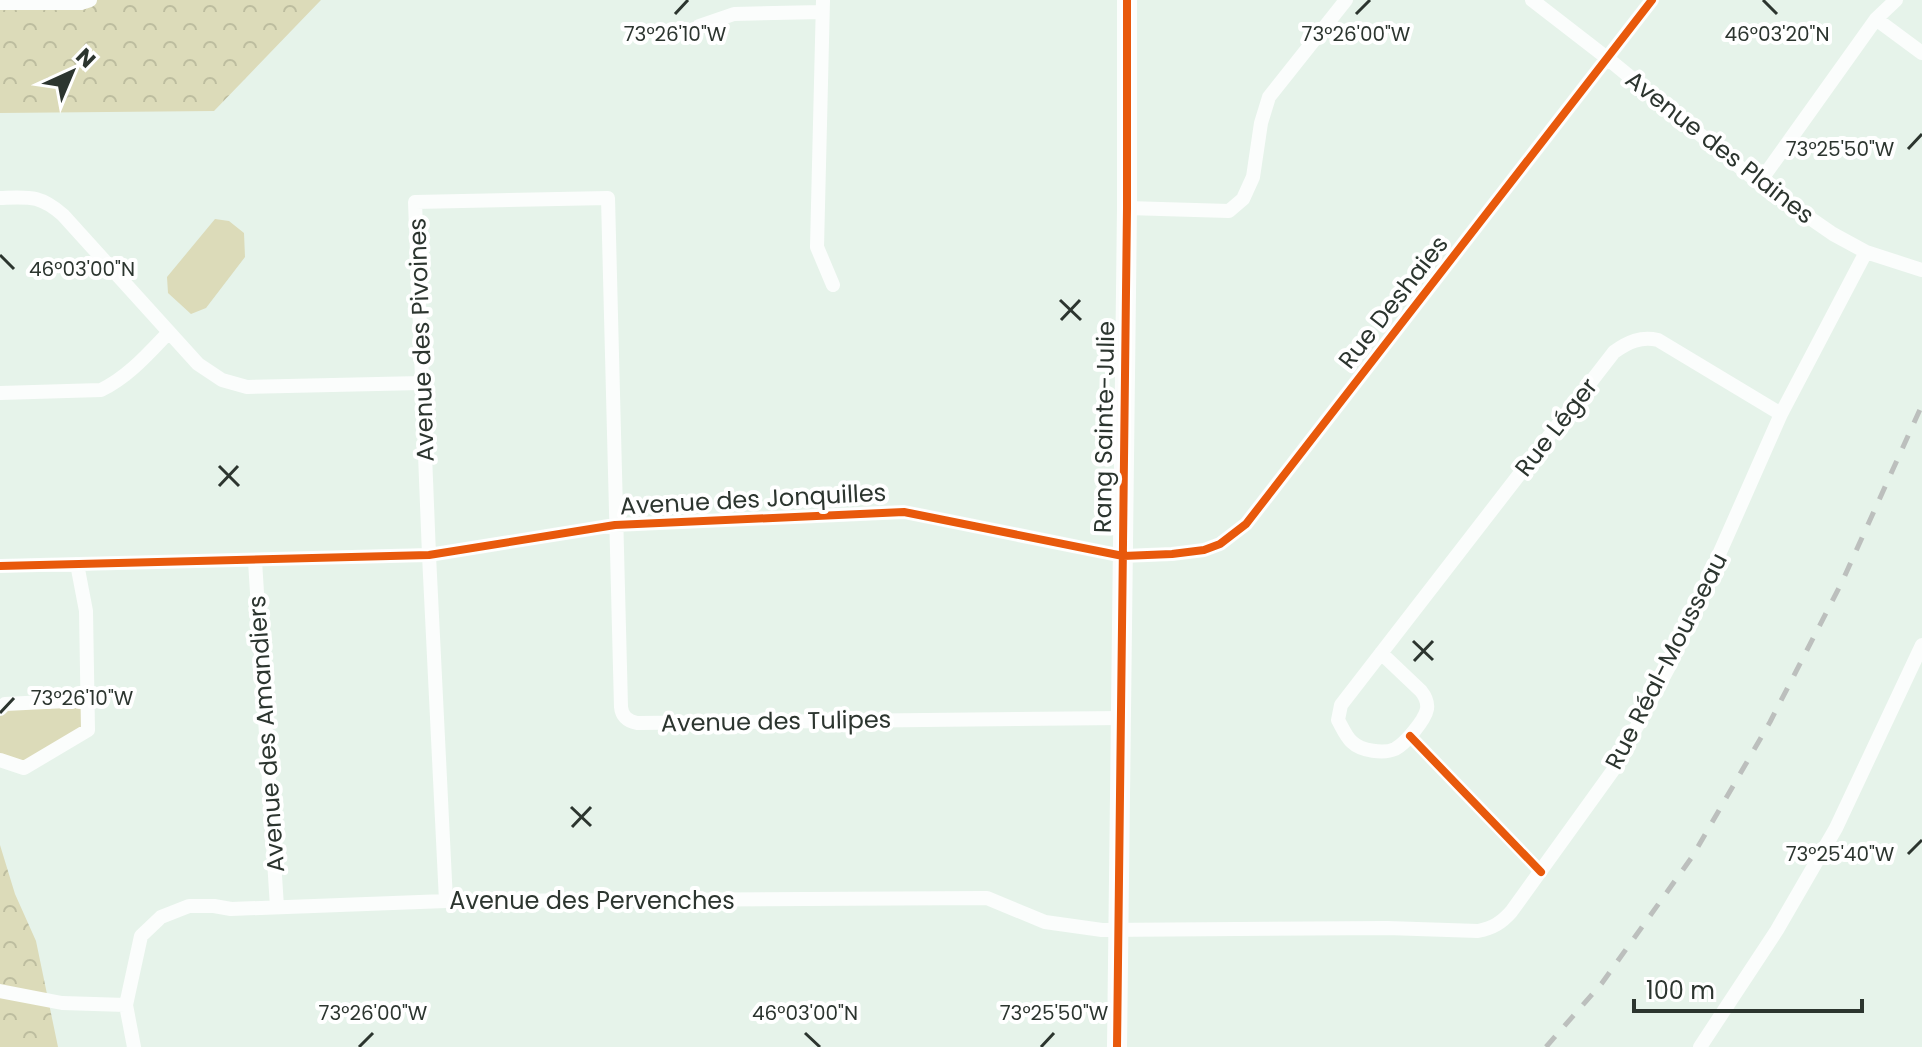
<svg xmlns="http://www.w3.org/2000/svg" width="1922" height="1047" font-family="Poppins,sans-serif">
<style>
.forest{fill:url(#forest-crowns)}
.park{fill:#dcdbb9}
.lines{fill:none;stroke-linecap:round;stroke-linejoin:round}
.street{stroke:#fbfdfc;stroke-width:14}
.secondary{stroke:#fbfdfc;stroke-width:20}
.rail{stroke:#bcbfbd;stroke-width:5;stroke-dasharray:14 14;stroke-linecap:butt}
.cycleway-casing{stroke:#fff;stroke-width:13}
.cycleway{stroke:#e8590c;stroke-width:8}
.ticks{fill:none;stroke:#2c352f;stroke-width:3}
.labels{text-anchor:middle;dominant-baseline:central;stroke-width:8;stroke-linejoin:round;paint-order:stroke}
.street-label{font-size:24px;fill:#2c352f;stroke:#fff}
.ticks-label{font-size:20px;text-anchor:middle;fill:#2c352f;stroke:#fff;stroke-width:8;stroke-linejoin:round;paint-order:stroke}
</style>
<defs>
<pattern id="forest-crowns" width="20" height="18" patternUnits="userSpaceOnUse" patternTransform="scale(2)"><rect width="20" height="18" fill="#dcdbb9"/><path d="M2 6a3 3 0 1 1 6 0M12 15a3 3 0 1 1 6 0" fill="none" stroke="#bdbd9f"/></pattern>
</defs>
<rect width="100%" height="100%" fill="#e6f3ea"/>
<path class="forest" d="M0,0H321L214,111L0,113Z
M0,845L15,894L36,941L58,1047H0Z"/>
<path class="park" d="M215,219L229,221L244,233L245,257L206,308L191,314L168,293L167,277Z
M80,705L86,732L30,765L0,761V709Z"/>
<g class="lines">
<path class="street" d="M823,0L817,247L833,285
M1532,0L1607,58L1759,183L1833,234L1866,252L1922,270
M0,3H81L90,0
M1876,19L1922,53
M699,26L734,14L822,12
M1759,183L1876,19L1896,0
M0,198C30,197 40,195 63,215L198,364L222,380L247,387L422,383
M1127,208L1229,211L1243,199L1253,177L1261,123L1269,97L1346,0
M0,393L101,390C128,377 148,354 169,332
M255,561L277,907
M0,566L429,555L615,525L904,512L1123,556L1172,554L1204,550L1220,544L1246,524L1652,0
M1381,653L1421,691C1425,696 1428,702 1427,709C1425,720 1405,744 1395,749C1384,754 1361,751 1352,742C1346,737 1342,727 1338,720L1341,705L1614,352C1628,342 1641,336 1658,340L1781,414
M0,709L5,704L87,700
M0,760L24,768L88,730L86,611L77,564
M446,901L429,555L415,202L608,198L621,707C622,717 628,721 637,723L1121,718
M0,991L62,1003L126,1005
M134,1047L126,1005L141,936L161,917L189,906H214L231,909L446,901L987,898L1045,922L1102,930L1387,928L1478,931C1493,928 1501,923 1511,912L1614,769L1671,663L1781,414L1866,252
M1700,1047L1777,930L1836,828L1922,645"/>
<path class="secondary" d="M1117,1047L1127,208V0"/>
<path class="rail" d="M1546,1047L1602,983L1692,857L1770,722L1842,582L1922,405"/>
<defs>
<path id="cycleway" d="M0,566L429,555L615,525L904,512L1123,556L1172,554L1204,550L1220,544L1246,524L1652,0
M1410,736L1541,872
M1117,1047L1127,208V0"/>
</defs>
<use href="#cycleway" class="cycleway-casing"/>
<use href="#cycleway" class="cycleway"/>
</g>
<path class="ticks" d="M1763,0L1777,14M675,14L688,0M1356,14L1370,0M1908,149L1922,134M0,255L14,269M1060,300L1081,320M1061,320L1080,300M219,466L239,486M219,486L238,466M1413,641L1433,660M1414,661L1433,641M0,713L14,698M571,807L591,826M572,827L591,807M1908,854L1922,840M805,1033L820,1047M359,1047L373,1033M1041,1047L1054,1033"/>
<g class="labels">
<g class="street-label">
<text transform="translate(1720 147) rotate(38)">Avenue des Plaines</text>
<text transform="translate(1393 302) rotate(-52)">Rue Deshaies</text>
<text transform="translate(421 340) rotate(-92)">Avenue des Pivoines</text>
<text transform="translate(1104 427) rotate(-89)">Rang Sainte-Julie</text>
<text transform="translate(1556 427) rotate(-52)">Rue Léger</text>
<text transform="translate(753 499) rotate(-3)">Avenue des Jonquilles</text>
<text transform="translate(1666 661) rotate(-63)">Rue Réal-Mousseau</text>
<text transform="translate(776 721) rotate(-1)">Avenue des Tulipes</text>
<text transform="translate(266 734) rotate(-94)">Avenue des Amandiers</text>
<text x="592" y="900">Avenue des Pervenches</text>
</g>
</g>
<g class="ticks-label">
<text x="1777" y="41">46°03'20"N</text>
<text x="675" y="41">73°26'10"W</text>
<text x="1356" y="41">73°26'00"W</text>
<text x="1840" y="156">73°25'50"W</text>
<text x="82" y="276">46°03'00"N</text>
<text x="82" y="705">73°26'10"W</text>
<text x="1840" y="861">73°25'40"W</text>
<text x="373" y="1020">73°26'00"W</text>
<text x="1054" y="1020">73°25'50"W</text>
<text x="805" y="1020">46°03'00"N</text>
</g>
<g transform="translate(72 72) rotate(44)" stroke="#ffffff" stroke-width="6" paint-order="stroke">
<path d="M0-6L14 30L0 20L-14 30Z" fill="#2c352f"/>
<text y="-12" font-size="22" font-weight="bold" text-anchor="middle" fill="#2c352f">N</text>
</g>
<path d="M1634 999v12h228v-12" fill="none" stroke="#2c352f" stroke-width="4"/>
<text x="1646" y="999" font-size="24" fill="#2c352f" stroke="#ffffff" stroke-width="6" paint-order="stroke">100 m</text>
</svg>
